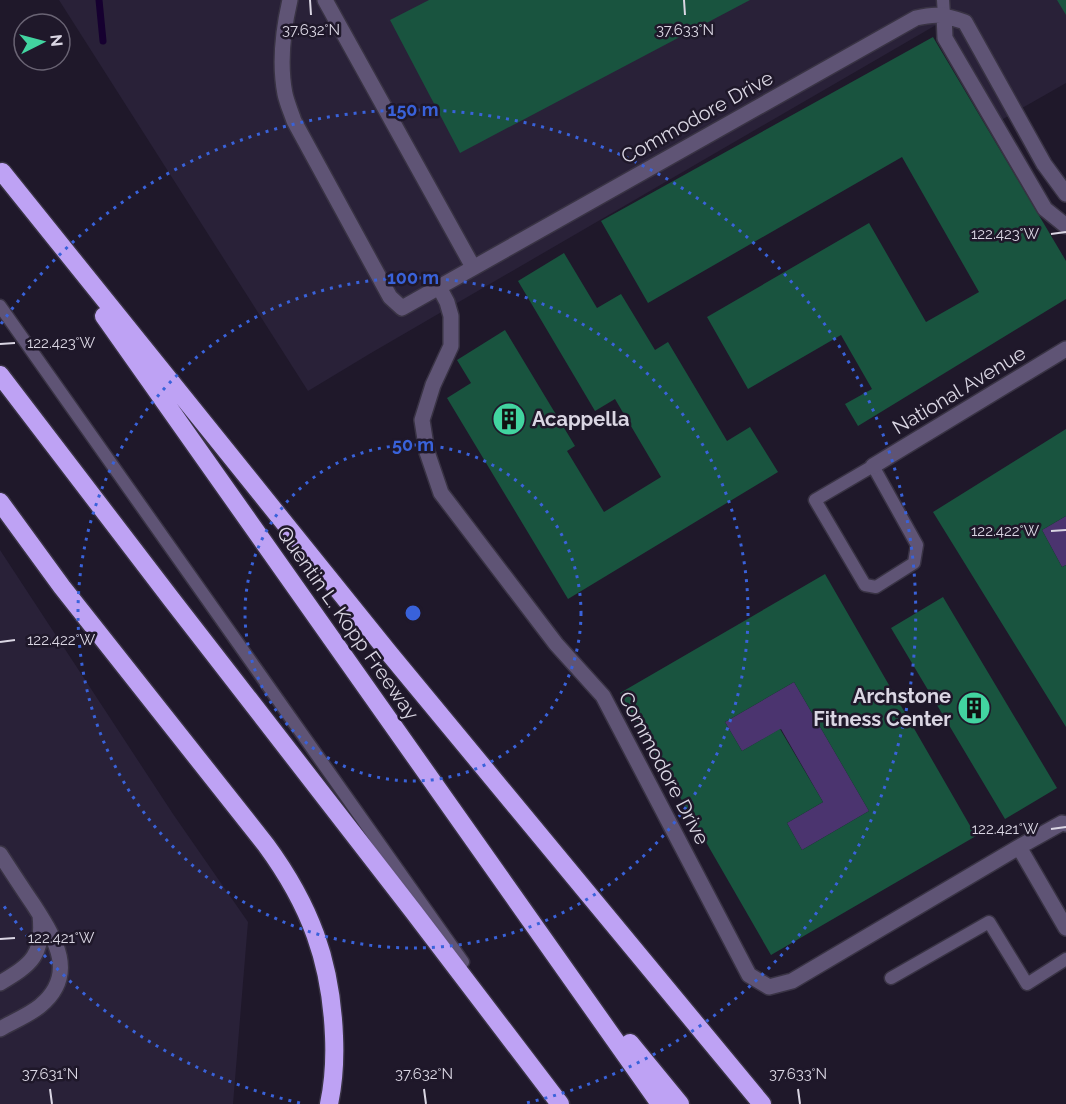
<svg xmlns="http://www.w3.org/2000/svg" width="1066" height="1104" font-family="Raleway,sans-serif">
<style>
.built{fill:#292138}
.green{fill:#4b346f}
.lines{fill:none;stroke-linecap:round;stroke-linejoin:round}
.stream{stroke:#160030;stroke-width:7}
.building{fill:#19543f;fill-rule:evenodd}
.lane-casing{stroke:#393344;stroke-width:15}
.street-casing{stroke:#393344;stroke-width:18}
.highway-casing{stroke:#393344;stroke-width:21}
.lane{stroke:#5f5475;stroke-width:12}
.street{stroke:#5f5475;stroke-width:15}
.highway{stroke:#bea2f4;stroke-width:18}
.ticks{fill:none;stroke:#dad6e3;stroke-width:2}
.ring{fill:none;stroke:#3962da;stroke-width:3;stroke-dasharray:3 6}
.labels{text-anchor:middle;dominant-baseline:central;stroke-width:5;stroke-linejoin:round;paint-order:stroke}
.street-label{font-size:20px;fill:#dad6e3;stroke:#1f182a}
.poi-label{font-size:20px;font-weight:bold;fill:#dad6e3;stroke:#1f182a;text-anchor:start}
.ticks-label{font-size:15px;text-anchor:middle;fill:#dad6e3;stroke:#1f182a;stroke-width:5;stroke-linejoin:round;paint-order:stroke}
.centre{fill:#3962da;stroke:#1f182a;stroke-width:3}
.ring-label{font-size:18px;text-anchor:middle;font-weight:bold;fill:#3962da;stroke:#1f182a;stroke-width:5;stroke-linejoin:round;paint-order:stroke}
</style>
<rect width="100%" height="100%" fill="#1f182a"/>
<path class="built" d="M59,0H1066V83L989,127L936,25L371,353L308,391Z
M0,550L173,814L248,922L233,1104H0Z"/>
<path class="green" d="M1066,516V565L1062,567L1042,530Z
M794,682L869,811L802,850L787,823L823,802L781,729L742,751L725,722Z"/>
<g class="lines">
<path class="stream" d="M99,0L103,41"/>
</g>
<path class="building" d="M429,0H750L460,153L390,20Z
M1057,0H1066V15Z
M933,37L1066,261V299L858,426L845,404L872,389L841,335L748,389L707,317L869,223L926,322L979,292L902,157L648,303L601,221Z
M564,253L597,308L621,294L655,350L668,342L727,441L750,427L778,472L568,599L447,398L471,383L457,360L505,330L575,446L567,451L604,512L661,477L615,399L595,411L518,281Z
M1066,429V516L1042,530L1062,567L1066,565V727L933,512Z
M825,574L976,836L771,955L620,693ZM794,682L869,811L802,850L787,823L823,802L780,729L742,751L725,722Z
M943,597L1057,788L1005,819L891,628Z"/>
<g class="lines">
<defs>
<path id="lane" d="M943,0L944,15
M0,306L463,962
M873,466L917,545L914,563L876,587L865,585L815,500Z
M891,978L989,922L1027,984L1066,959"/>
<path id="street" d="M290,0C283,30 279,63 285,94C287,103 291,112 294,121L390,297L402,308L916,18C938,13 944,15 965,22L1044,164L1066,194
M325,0L473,267
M944,15L945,38L1045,209L1066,226
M439,287L447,302L451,316V346L433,385L422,420L427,452L441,493L556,644L603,696L749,975L769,987L792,981L1019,847
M873,466L1066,349
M1066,824L1062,823L1019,847L1066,928
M0,854C11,871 22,888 33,904C54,937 79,974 40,1006C29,1015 12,1022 0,1029
M0,983C32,964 44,955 40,915"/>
<path id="highway" d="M2,172L389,653L762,1104
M104,316L660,1104
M0,375L172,600L413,911L560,1104
M0,502L62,587L266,845C310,905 331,961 334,1036C335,1059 334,1081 329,1104
M630,1043L680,1104"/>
</defs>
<use href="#lane" class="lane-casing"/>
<use href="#street" class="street-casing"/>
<use href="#highway" class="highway-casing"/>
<use href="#lane" class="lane"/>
<use href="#street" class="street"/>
<use href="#highway" class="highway"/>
</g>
<path class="ticks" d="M310,0L311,15M684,0L685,15M1051,234L1066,232M0,344L15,343M1051,531L1066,530M0,642L15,640M1051,829L1066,827M0,939L15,938M50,1089L52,1104M424,1089L426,1104M798,1089L800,1104"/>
<g class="ring">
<circle cx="413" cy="613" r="168"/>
<circle cx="413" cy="613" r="335"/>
<path d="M300 1103A503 503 0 0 1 1 902M1 324A503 503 0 1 1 526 1103"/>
</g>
<defs>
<symbol id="building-disc" viewBox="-11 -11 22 22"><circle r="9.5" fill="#42d4a0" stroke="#1f182a"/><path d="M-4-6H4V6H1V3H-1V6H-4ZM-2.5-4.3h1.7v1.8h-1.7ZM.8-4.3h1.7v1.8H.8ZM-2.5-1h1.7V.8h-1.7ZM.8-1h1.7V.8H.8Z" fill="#111"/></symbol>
</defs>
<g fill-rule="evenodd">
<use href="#building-disc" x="490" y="400" width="38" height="38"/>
<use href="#building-disc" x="955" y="689" width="38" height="38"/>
</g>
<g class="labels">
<g class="street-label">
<text transform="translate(697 117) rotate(-29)">Commodore Drive</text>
<text transform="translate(959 390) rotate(-31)">National Avenue</text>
<text transform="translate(348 623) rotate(55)">Quentin L. Kopp Freeway</text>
<text transform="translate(664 768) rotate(62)">Commodore Drive</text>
</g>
<g class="poi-label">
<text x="532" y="419">Acappella</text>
<text x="951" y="696" text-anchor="end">Archstone<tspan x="951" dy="23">Fitness Center</tspan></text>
</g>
</g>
<g class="ticks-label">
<text x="311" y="35">37.632°N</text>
<text x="685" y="35">37.633°N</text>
<text x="1005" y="239">122.423°W</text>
<text x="61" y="348">122.423°W</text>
<text x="1005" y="536">122.422°W</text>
<text x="61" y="645">122.422°W</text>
<text x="1005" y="834">122.421°W</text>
<text x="61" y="943">122.421°W</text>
<text x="50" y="1079">37.631°N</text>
<text x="424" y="1079">37.632°N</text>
<text x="798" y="1079">37.633°N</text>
</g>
<circle cx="413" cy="613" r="9" class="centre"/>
<g class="ring-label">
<text x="413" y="116">150 m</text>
<text x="413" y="284">100 m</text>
<text x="413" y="451">50 m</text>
</g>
<g transform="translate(42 42) rotate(84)"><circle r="28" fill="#1f182a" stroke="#6a6474" stroke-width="1.5"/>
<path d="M0-4.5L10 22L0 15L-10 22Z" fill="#42d4a0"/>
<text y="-9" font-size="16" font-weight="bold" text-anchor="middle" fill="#dad6e3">N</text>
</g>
</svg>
